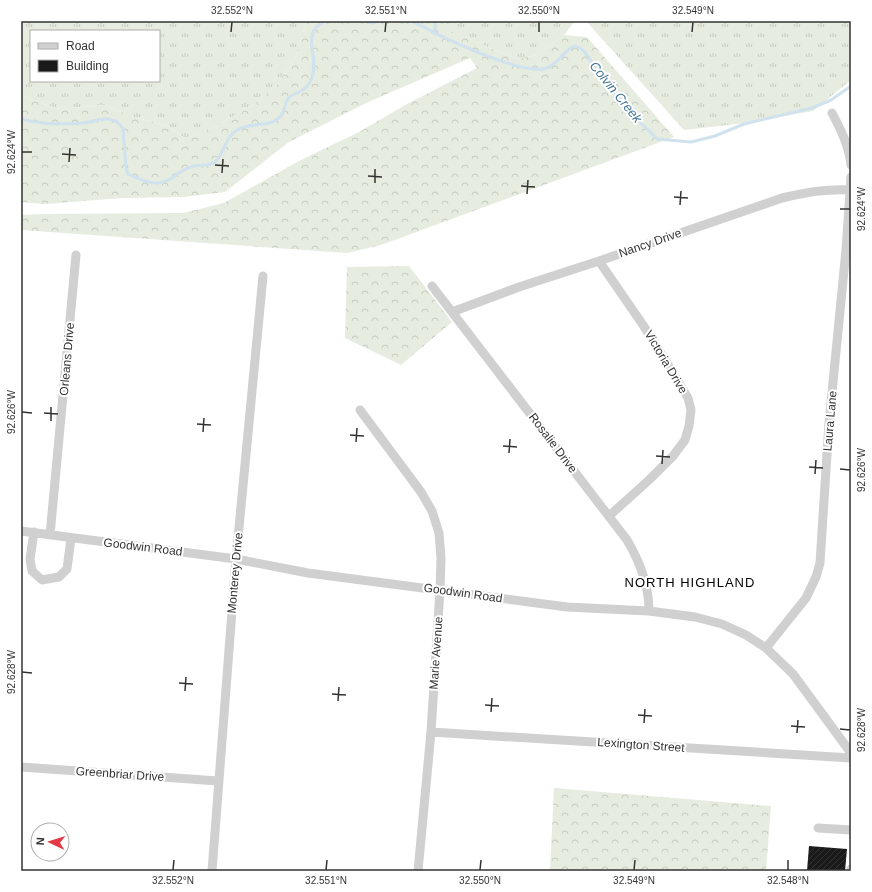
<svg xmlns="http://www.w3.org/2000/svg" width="872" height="892" font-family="Helvetica,sans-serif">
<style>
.grass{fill:url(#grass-tufts);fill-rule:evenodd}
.forest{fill:url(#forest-crowns)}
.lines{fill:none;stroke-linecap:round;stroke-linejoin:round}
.stream{stroke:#cfe2ee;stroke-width:3}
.building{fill:url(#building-hatch)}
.minor{stroke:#d0d0d0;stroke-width:9}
.ticks{fill:none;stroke:#333;stroke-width:1.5}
.labels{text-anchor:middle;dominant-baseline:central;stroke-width:4;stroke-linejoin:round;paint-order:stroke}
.street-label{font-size:12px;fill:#333;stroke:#fff}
.water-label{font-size:13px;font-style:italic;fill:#3f7597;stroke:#fff}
.neighbourhood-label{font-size:13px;letter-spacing:1px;fill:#000;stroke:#fff}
.neatline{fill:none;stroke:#333;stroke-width:1.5}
.ticks-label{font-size:10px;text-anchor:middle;fill:#333}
</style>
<defs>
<pattern id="grass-tufts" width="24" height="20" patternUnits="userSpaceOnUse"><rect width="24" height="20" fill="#e6ecdf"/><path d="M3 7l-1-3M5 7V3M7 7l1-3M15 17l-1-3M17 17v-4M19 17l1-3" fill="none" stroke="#c6cbc0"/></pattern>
<pattern id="forest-crowns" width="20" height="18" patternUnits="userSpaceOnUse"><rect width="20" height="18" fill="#e6ecdf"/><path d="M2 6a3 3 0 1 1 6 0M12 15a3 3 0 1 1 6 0" fill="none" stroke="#c6cbc0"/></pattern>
<pattern id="building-hatch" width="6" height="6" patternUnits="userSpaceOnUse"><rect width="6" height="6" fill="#1a1a1a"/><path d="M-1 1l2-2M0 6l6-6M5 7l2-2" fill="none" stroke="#333"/></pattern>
</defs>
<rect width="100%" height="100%" fill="#fff"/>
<path class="grass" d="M21,21H307L296,55L277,85L252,106L220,124L186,139L168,126L134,117L104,105L59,109L21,96ZM31,31H159V81H31Z
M451,21H575L564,35L537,55L517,59L473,41L451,31Z
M586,21H851V80L813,111L745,123L684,130Z"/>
<path class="forest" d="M307,21H451V31L473,41L517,59L537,55L564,35L587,37L674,137L381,245L347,253L21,230V215L44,214L183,213L224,203L299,161L359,132L407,104L477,68L470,58L366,103L289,142L225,192L183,197L123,198L44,204L21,202V96L59,109L104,105L134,117L168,126L186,139L220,124L252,106L277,85L296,55Z
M409,266L452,322L401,365L345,338L347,267Z
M554,788L771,806L766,871H568L550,870Z"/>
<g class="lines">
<path class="stream" d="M364,21L372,23L381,21
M412,21C419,26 427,27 434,33C457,43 524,76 547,68C559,64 563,50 575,46L583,50L627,109L657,139L691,142L715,136L744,124L812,108L831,100L851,86
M435,33V21
M21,119C41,124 63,125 83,123C92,122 99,118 108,119C115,120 120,123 123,129L126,168L128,174C141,180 156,188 170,179C178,174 183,169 191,167C199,164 209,167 215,162C225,152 225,137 237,130C244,125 260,125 269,123C291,116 280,103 291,96C297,92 304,91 308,85C322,66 305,43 315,29C317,26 322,23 324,21"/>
</g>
<path class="building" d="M809,846L847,849L845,871H807Z"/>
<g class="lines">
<path class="minor" d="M832,113C841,130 849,146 851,165
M599,261L643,325L667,363L688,398L691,410L689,426L685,440L673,456L649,480L609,516
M432,286L627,540C640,562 649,585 649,611
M452,312L519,287L599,261L782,198C808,192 823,189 850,190
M360,410L421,492L432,511L439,533L441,558L440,590L431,732L418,871
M21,531L236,559L308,573L567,607L649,611L695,617L722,624L746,635L766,648L793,674L851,753
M34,532L30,559L32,571L42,580L59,577L67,569L71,538
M50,535L76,255
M766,648L806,598L816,577L820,563L829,423L846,250L851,177
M431,732L851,758
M21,767L218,781
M818,828L851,830
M212,871L236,559L263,276
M851,871V869"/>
</g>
<path class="ticks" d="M231,32L232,22M385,32L386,22M539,32V22M692,32L693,22M22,152H32M62,154L76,155M69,162L70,148M215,165L229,166M222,173L223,159M368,176L382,177M375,183V169M521,186L535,187M527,194L528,180M674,197L688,198M680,205L681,191M840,209H850M22,412L32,413M44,413L58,414M51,421V407M197,424L211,425M203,432L204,418M350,435L364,436M356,442L357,428M503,446L517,447M509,453L510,439M656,456L670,457M662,464L663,450M809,467L823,468M840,469L850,470M815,474L816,460M22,672L32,673M179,683L193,684M185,691L186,677M332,694L346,695M338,701L339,687M485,705L499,706M491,712L492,698M638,715L652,716M644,723L645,709M791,726L805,727M840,729L850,730M797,733L798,720M173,870L174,860M326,870L327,860M480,870L481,860M634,870L635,860M788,870V860"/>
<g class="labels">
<g class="street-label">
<text transform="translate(650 243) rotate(-19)">Nancy Drive</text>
<text transform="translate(67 359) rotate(-85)">Orleans Drive</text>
<text transform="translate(666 362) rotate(59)">Victoria Drive</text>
<text transform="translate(830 421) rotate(-85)">Laura Lane</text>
<text transform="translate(553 443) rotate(53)">Rosalie Drive</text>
<text transform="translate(143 547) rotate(7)">Goodwin Road</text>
<text transform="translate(235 573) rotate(-85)">Monterey Drive</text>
<text transform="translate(463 593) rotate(8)">Goodwin Road</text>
<text transform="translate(436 653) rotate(-86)">Marie Avenue</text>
<text transform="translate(641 745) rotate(4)">Lexington Street</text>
<text transform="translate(120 774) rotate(4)">Greenbriar Drive</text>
</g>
<g class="water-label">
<text transform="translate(616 92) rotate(51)">Colvin Creek</text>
</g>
<g class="neighbourhood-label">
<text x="690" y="582">NORTH HIGHLAND</text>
</g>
</g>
<rect width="872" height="892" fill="none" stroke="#ffffff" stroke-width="44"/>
<rect x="30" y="30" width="130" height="52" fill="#ffffff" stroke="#adadad"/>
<rect x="38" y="43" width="20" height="6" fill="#d0d0d0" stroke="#adadad"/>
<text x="66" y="50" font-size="12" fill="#333333">Road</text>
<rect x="38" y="60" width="20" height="12" fill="#1a1a1a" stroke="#adadad"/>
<text x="66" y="70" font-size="12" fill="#333333">Building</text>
<g transform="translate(50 842) rotate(274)"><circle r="19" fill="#ffffff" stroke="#adadad"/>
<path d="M0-3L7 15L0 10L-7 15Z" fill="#e63946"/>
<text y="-6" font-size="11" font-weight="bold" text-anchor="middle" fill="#333333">N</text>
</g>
<rect x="22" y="22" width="828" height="848" class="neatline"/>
<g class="ticks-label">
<text x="232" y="14">32.552°N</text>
<text x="386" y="14">32.551°N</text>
<text x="539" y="14">32.550°N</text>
<text x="693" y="14">32.549°N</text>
<text transform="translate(11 152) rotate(-90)" y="4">92.624°W</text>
<text transform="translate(861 209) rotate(-90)" y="4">92.624°W</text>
<text transform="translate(11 412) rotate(-90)" y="4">92.626°W</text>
<text transform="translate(861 470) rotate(-90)" y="4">92.626°W</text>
<text transform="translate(11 672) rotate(-90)" y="4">92.628°W</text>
<text transform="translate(861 730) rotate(-90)" y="4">92.628°W</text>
<text x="173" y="884">32.552°N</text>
<text x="326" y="884">32.551°N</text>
<text x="480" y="884">32.550°N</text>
<text x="634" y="884">32.549°N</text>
<text x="788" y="884">32.548°N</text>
</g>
</svg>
